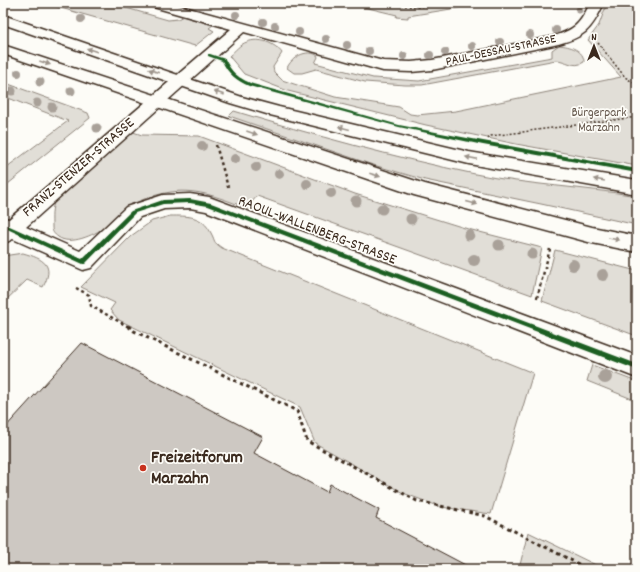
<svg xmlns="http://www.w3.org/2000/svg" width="640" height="572" font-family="Dekko,sans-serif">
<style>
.green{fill:#e1ded7;stroke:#8e847a}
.building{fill:#cdc8c2;stroke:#3b2a1e}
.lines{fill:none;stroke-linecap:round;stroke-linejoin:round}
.minor-casing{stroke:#3b2a1e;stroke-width:3}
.major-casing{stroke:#3b2a1e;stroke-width:3}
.path-far2{stroke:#3b2a1e;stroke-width:1.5;stroke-dasharray:2 2;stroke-linecap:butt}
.path-far1{stroke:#3b2a1e;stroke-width:2.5;stroke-dasharray:3 3;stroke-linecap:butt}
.path{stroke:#3b2a1e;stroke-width:3;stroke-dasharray:3.5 3.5;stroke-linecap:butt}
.minor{fill:#fdfcf7;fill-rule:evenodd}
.major{fill:#fdfcf7;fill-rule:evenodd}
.cycleway-casing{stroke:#fdfcf7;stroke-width:2}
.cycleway{fill:#1b5e20;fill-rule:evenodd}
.tree{fill:#a9a199}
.oneway{fill:#9c938a}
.poi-dot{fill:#c8321e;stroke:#fdfcf7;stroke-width:1.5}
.labels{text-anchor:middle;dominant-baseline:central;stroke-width:3.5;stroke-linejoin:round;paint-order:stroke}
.far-street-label{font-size:13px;fill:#3b2a1e;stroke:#fdfcf7}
.far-park-label{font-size:13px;fill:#64574c;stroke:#fdfcf7}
.street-label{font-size:15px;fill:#3b2a1e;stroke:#fdfcf7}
.near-poi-label{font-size:18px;font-weight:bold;fill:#3b2a1e;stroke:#fdfcf7;text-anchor:start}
</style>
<rect width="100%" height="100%" fill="#fdfcf7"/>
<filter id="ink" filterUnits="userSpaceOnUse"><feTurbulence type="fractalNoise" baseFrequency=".025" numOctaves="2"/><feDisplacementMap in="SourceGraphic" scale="8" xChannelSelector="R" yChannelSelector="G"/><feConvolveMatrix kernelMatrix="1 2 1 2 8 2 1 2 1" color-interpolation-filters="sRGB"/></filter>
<g filter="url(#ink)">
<path class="green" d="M29,3H109L168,20L178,19L183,16L213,25L209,28L214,31L195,46L68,10L50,5Z
M347,3H488L408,16V18L396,17L397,15Z
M607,3H637V166L516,144L426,125L288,91L244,74L229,56C235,51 240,44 247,42C259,37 275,43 282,53L273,67L274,72L282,80L294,84L335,97L399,107L410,114L417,115L456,111L621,77L588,40L599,25Z
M559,45C570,46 584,50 584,62C574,69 566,60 556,60L422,85H405L365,82L316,69L302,73H294L287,68C292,57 306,49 317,55L318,57L315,63L373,78L419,81L552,57V50Z
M3,82L88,113L90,118L3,188V170L68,121L3,96Z
M234,111C313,135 393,157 475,174C528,185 583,187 637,196V225L541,204L425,180L370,164L229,116Z
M133,132L142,135L199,136L355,194L468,229L542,248L532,295L257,196L247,208C223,199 198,188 171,192C158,194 145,198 133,204C122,210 115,219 105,227C94,235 70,246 58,237C54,234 52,232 52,227C52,218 51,208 55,201Z
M170,216C188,216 202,215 211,233C216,242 212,241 222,248L533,373L491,514L441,507L403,493L315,443L300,407L119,320L110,310L115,303L81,287L131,236L152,221Z
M555,250L637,271V336L542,301Z
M23,253C44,259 55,265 43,287L27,280L3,303V256Z
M592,365L637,382V401L587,381Z
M528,532L604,569H519Z"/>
<path class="building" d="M82,343L263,437L254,453L327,492L330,484L379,510L376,518L473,569H3V430Z"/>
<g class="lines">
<defs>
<path id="minor" d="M148,3H170L383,61L411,62L432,60L551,37C574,30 580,25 590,3H604C591,31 584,38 554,45L432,70L411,72L383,71L244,32L26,227L80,251L126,207L163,195L190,194L209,197L637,356V378L206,211L190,208L164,209L140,217L91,268L83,270L13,239L3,244V218L9,219L231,29L150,6Z"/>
<path id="major" d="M3,15L242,97L279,107L469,152L637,180V194L469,164L270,115L230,103L3,24Z
M3,45L425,184L592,227L637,236V252L592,243L414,195L3,54Z"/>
</defs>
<use href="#minor" class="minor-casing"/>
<use href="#major" class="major-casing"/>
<path class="path-far2" d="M381,3L416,7L452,3
M598,43L625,77L637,85
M488,139L491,136L637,117"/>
<path class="path-far1" d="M216,145L228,187
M76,288L89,295L91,306L129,327
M537,298L550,249"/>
<path class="path" d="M128,326L134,331L297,411L307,441L417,501L485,516L588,569"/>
<use href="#minor" class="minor"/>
<use href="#major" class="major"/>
<defs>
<path id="cycleway" d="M208,54H210L225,59C232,73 238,78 253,84L399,125L483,141L637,169V173L483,145L399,127L249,86C237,81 228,74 222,61L208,56Z
M190,199L211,203L637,364V370L208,206L190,203L163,204L135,213L85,264H83L3,227V223L82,259L131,211L163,200Z"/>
</defs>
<use href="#cycleway" class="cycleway-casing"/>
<use href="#cycleway" class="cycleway"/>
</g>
<g class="tree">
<circle cx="579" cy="10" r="3.5"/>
<circle cx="236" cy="15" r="4"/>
<circle cx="81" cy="19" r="4"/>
<circle cx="263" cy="22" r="4"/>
<circle cx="275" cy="26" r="4"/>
<circle cx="556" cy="30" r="4"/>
<circle cx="299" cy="32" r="4"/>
<circle cx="530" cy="35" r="4"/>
<circle cx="326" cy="39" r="4"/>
<circle cx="500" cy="42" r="4"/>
<circle cx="347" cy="45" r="4"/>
<circle cx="472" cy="46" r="4"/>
<circle cx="369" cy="51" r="4"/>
<circle cx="445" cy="52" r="4"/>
<circle cx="430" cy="55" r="4"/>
<circle cx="404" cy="56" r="4"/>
<circle cx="18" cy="73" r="4"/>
<circle cx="40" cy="82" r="4.5"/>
<circle cx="12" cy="91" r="4.5"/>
<circle cx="71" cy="91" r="4.5"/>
<circle cx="37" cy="103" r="4.5"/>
<circle cx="52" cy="107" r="4.5"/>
<circle cx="97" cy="128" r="4.5"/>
<circle cx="202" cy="146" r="5"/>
<circle cx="235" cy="159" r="5"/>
<circle cx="256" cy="167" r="5"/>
<circle cx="279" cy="174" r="5"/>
<circle cx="307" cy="184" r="5"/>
<circle cx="331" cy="193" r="5"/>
<circle cx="356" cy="201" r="5.5"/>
<circle cx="382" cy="209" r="5.5"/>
<circle cx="411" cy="219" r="5.5"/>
<circle cx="469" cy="235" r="5.5"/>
<circle cx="499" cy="245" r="5.5"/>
<circle cx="532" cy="254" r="5.5"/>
<circle cx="474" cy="260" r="6"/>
<circle cx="573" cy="265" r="6"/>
<circle cx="603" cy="275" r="6"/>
<circle cx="605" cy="377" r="7"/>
</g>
<defs><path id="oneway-solid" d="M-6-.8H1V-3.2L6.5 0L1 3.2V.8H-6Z"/></defs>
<g class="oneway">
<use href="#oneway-solid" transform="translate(92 50) rotate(-161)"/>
<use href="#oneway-solid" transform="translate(45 63) rotate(19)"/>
<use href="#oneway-solid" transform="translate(154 71) rotate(-161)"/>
<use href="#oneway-solid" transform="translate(219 93) rotate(-161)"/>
<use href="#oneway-solid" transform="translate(344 128) rotate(-166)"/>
<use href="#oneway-solid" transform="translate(252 133) rotate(19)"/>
<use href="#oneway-solid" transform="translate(471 158) rotate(-169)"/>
<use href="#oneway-solid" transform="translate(375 175) rotate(18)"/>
<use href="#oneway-solid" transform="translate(599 180) rotate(-170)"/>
<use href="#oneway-solid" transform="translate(472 203) rotate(15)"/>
<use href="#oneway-solid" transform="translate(614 239) rotate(10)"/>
</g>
</g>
<circle class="poi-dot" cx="143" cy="468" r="4"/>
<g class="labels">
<g class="far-street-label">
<text transform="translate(501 51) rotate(-12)">PAUL-DESSAU-STRASSE</text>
</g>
<g class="far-park-label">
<text x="599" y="113">Bürgerpark<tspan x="599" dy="15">Marzahn</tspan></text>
</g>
<g class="street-label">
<text transform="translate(79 168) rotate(-41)">FRANZ-STENZER-STRASSE</text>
<text transform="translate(317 231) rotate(21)">RAOUL-WALLENBERG-STRASSE</text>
</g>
<g class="near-poi-label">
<text x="151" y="458">Freizeitforum<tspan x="151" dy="21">Marzahn</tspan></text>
</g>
</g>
<rect width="640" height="572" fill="none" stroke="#fdfcf7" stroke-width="16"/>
<rect x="8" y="8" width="624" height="556" fill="none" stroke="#3b2a1e" stroke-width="1.5" filter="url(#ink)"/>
<g transform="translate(594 46)" stroke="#fdfcf7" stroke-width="3" paint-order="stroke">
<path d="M0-3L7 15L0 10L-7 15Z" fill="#3b2a1e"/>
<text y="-6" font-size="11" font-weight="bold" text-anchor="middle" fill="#3b2a1e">N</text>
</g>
</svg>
